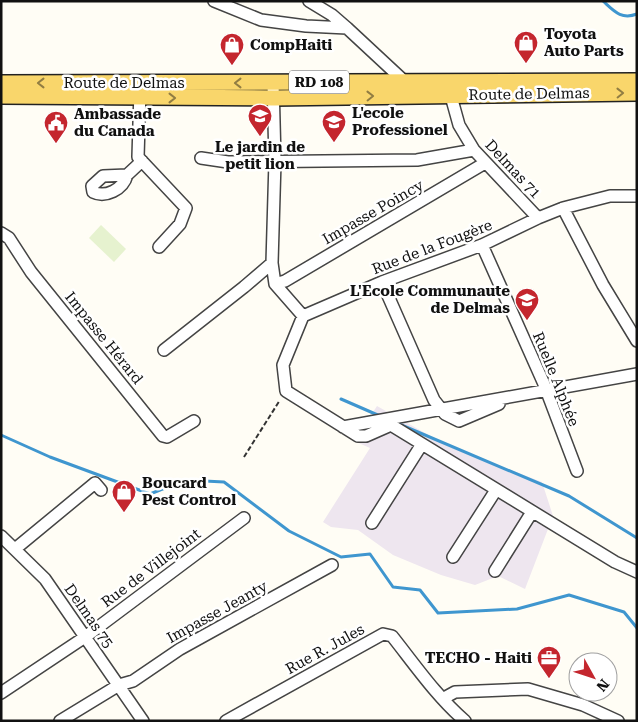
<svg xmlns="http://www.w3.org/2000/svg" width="638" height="722" font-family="'Roboto Serif',serif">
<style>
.industrial{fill:#eee6ef}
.pitch{fill:#e6f2cf}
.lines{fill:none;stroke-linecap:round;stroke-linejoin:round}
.stream{stroke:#3f96cf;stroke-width:3}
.minor-casing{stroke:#444;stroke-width:14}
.major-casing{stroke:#222;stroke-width:18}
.path{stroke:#333;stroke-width:2;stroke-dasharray:5 2.5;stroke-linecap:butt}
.minor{stroke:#fff;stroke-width:11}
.major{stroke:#f9d66b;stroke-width:15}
.oneway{stroke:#917d42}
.labels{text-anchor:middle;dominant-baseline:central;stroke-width:5;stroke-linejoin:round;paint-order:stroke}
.shield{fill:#fff;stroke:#585858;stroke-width:1}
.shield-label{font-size:14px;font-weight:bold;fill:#111}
.poi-label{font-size:15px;font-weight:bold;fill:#111;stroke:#fff;text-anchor:start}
.street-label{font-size:15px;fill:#111;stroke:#fff}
</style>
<rect width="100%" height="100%" fill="#fffdf5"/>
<path class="industrial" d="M377,406L450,447L542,482L553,516L525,589L498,576L475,585L441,575L393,555L358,530L331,527L323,522L370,448L354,441Z"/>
<path class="pitch" d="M101,225L126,249L114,262L89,238Z"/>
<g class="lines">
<path class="stream" d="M603,1C614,11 621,20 637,14
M341,399L380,416
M399,424L569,496L637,538
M1,435L50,457L150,494L185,480L224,482L289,531L341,557L370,554L393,587L420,590L438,613L517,609L569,595L624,612L637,628"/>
<defs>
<path id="minor" d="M214,1L261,20L306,26L347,28L404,81
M309,1L332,15L347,28
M273,83L275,161L272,263L275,284L303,316
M449,89L459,125L474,150L538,218
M140,90L138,157L186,208L180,224L159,247
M201,158L228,162L417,160L474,150
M127,175C123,190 105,198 93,192L92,186L103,176L127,175L142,161
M637,196H610L563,208L538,218L482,245L382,282L303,316L283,365L286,391L358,436H366L391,425L615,562L637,572
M563,208L603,285L637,341
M1,233L9,238L31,272L163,436L167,437L194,421
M482,245L544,384L577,471
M382,282L434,400L445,414L459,421L499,404
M275,284L285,281L485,163
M164,350L244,287L272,263
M343,427L637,374
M372,523L422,444
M1,536L45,579L143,721
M15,549L95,483L101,490
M453,557L496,490
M495,571L532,512
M1,693L85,637L244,518
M444,698L455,692L528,689L583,705L618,721
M60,721L119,685L133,681L180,649L332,565
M226,721L383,634L392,636C415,665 437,697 465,721"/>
<path id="major" d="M1,83L637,81
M1,96L274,98L637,93"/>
</defs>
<use href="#minor" class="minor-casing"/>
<use href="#major" class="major-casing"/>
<path class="path" d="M244,457L280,400"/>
<use href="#minor" class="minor"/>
<use href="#major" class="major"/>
</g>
<defs><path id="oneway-chevron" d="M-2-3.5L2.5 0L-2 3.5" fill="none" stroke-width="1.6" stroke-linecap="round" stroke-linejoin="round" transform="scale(1.25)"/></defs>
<g class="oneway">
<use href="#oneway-chevron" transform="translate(41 83) rotate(180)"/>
<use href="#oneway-chevron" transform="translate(238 83) rotate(180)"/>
<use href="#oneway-chevron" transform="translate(620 93) rotate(-1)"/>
<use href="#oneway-chevron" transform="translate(370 96) rotate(-1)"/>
<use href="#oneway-chevron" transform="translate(172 98)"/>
</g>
<defs>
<symbol id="shop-pin" viewBox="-11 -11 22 30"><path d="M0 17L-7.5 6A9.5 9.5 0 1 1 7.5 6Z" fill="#c4262e" stroke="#fff"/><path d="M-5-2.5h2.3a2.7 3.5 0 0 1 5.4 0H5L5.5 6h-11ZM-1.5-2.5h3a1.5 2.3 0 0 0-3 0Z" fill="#fff"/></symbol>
<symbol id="school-pin" viewBox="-11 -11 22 30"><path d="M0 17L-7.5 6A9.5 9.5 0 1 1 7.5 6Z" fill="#c4262e" stroke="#fff"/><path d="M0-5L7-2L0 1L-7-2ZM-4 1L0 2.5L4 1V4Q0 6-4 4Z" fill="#fff"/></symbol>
<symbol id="civic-pin" viewBox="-11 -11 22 30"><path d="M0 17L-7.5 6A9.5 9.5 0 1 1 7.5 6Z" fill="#c4262e" stroke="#fff"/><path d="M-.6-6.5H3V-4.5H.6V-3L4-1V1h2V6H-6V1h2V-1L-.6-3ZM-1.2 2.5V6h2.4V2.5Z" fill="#fff"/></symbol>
<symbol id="office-pin" viewBox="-11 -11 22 30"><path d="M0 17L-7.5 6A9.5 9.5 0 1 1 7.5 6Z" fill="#c4262e" stroke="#fff"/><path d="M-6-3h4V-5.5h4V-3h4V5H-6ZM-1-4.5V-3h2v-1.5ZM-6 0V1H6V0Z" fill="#fff"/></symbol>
</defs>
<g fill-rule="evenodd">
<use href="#shop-pin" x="512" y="29" width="28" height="38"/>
<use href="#shop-pin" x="218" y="31" width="28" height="38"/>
<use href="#school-pin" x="246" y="102" width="28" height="38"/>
<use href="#school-pin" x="320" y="108" width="28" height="38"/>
<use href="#civic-pin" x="42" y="109" width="28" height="38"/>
<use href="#school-pin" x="513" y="286" width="28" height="38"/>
<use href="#shop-pin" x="110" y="478" width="28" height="38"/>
<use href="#office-pin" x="535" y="644" width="28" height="38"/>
</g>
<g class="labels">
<rect class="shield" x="289" y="70.5" width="60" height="23" rx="4"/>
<g class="shield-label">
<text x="319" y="82">RD 108</text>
</g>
<g class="poi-label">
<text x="544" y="34">Toyota<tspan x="544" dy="17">Auto Parts</tspan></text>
<text x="250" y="45">CompHaiti</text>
<text x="352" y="113">L'ecole<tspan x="352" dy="17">Professionel</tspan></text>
<text x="74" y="114">Ambassade<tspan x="74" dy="17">du Canada</tspan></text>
<text x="260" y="147" text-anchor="middle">Le jardin de<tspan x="260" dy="17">petit lion</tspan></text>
<text x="510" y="291" text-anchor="end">L'Ecole Communaute<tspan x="510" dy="17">de Delmas</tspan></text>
<text x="142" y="483">Boucard<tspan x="142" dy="17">Pest Control</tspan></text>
<text x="532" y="658" text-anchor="end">TECHO - Haiti</text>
</g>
<g class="street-label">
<text x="124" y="83">Route de Delmas</text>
<text transform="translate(529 94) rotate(-1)">Route de Delmas</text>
<text transform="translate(513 169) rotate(47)">Delmas 71</text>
<text transform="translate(373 212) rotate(-30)">Impasse Poincy</text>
<text transform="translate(432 247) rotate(-21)">Rue de la Fougère</text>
<text transform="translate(104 338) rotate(51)">Impasse Hérard</text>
<text transform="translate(556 379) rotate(68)">Ruelle Alphée</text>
<text transform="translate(151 568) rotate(-37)">Rue de Villejoint</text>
<text transform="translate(217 612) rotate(-29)">Impasse Jeanty</text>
<text transform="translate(89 616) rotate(55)">Delmas 75</text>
<text transform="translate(325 649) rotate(-29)">Rue R. Jules</text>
</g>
</g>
<rect width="638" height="722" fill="none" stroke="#111111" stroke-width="5"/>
<g transform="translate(593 677) rotate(130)"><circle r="24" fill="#ffffff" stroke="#a0a0a0"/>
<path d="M0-4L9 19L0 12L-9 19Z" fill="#c4262e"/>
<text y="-8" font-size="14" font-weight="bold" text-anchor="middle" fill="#111111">N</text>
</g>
</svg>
